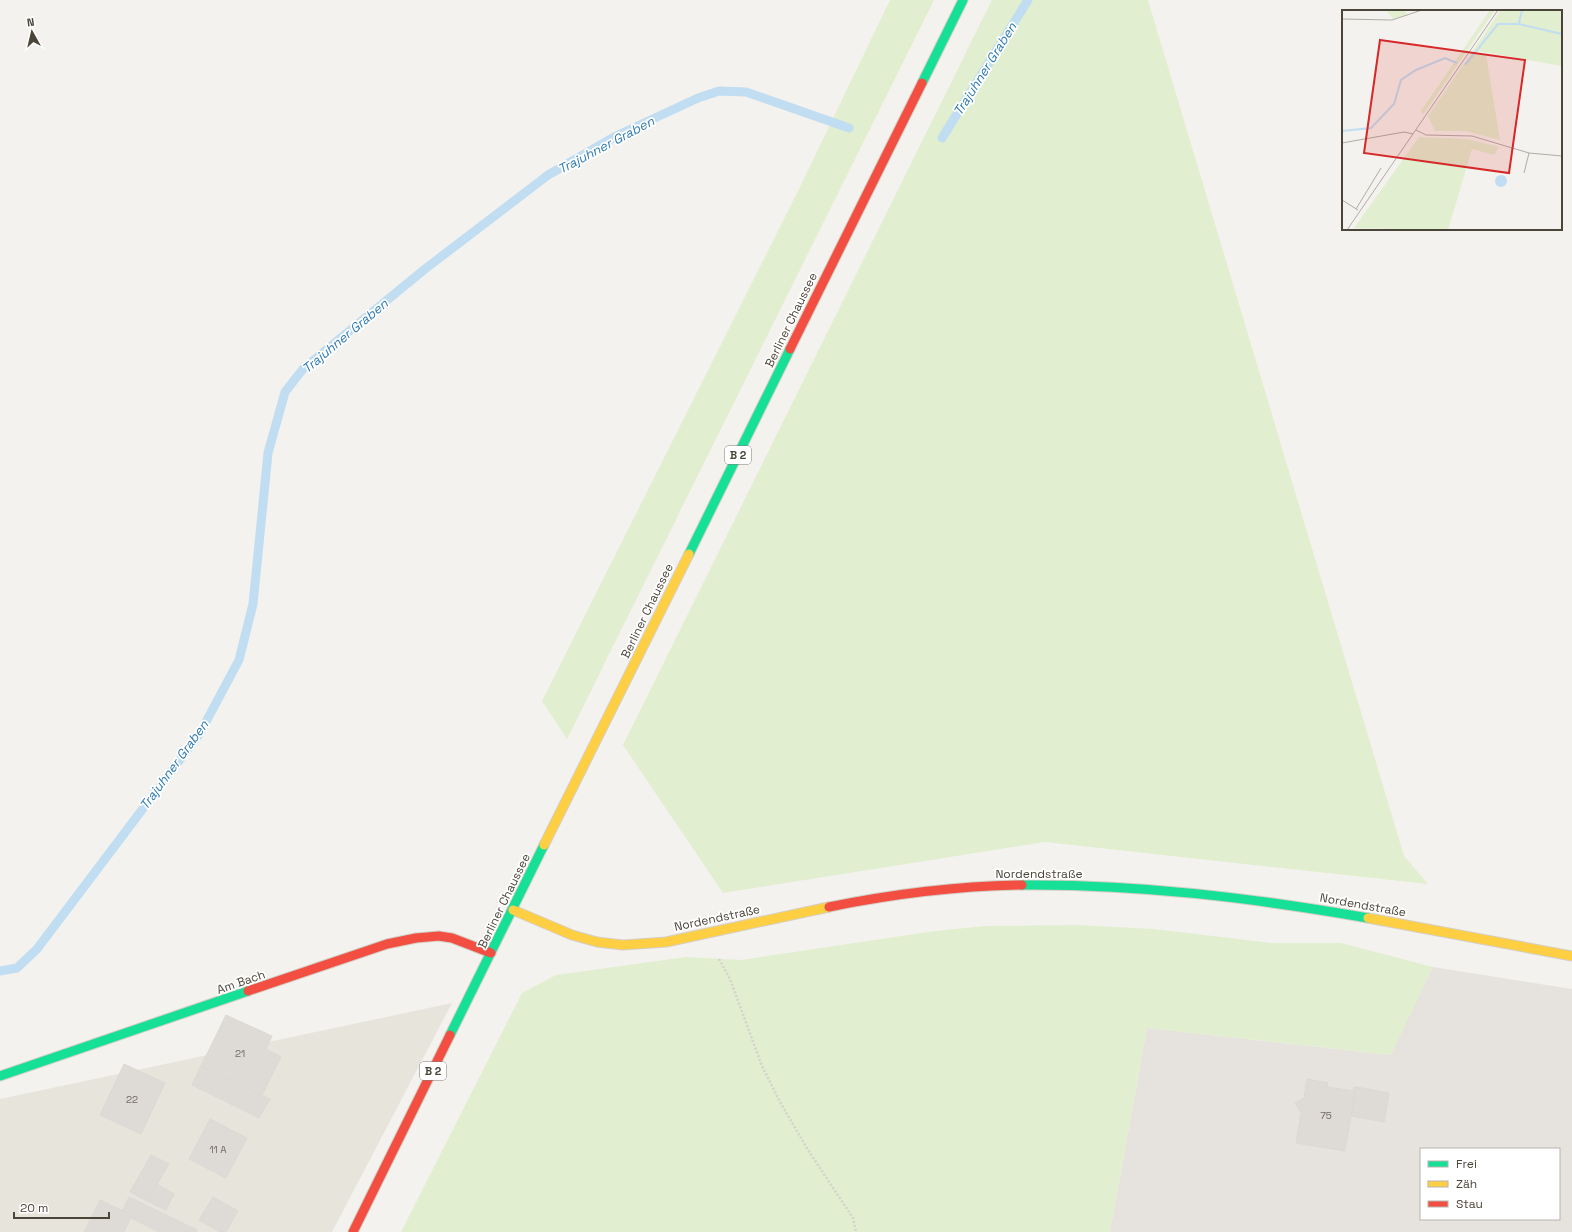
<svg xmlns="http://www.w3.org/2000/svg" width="1572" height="1232" font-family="'Space Grotesk',sans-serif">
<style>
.residential{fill:#e7e4dc}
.industrial{fill:#e6e2de;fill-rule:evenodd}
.green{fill:#e1eecf}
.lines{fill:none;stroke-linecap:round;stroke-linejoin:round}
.stream{stroke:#c0ddf1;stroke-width:9}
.building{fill:#dedbd6;stroke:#dcd9d4}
.fast-casing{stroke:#d3cfc5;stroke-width:11}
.slow-casing{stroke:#d3cfc5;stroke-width:11}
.jam-casing{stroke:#d3cfc5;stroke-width:11}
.path{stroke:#d3d2cc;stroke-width:2.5;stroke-dasharray:2 2;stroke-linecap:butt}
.fast{stroke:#16e098;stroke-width:9}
.slow{stroke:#ffcf43;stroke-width:9}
.jam{stroke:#f24e42;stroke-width:9}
.labels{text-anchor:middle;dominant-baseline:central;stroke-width:3.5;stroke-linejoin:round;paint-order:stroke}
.number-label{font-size:10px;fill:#706a61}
.shield{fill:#fff;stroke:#817c74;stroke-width:1}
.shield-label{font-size:11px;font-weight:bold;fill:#4b4439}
.street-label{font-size:12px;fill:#4b4439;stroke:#fff}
.water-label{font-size:13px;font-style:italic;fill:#2e7ab2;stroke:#fff}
.inset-river{fill:none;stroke:#c0ddf1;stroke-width:2}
.inset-road{fill:none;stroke:#b0aca6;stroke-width:1}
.view{fill:#d62828;fill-opacity:0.15;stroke:#d62828;stroke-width:2}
.inset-edge{fill:none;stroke:#4b4439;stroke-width:2}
</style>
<rect width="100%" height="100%" fill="#f4f2ee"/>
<path class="residential" d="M452,1003L332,1232H0V1099Z"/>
<path class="industrial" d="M1433,967L1572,989V1232H1110L1147,1028L1390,1055ZM1421,1149H1559V1219H1421Z"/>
<path class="green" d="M890,0H934L567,739L542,701L799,189Z
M992,0H1148L1404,856L1428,884L1045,842L723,893L623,745Z
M1077,925L1154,929L1272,943H1341L1433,967L1391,1055L1147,1028L1110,1232H401L522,993L556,975L686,957L741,960L935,931L986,926Z"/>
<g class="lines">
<path class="stream" d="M942,138L1028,0
M0,971L17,968L37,949L200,733L239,660L253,604L268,453L285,392L303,369L425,269L548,175L616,136L698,98L719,91L746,92L849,128"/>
</g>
<path class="building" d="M226,1015L272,1036L266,1049L281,1057L262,1095L201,1066Z
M124,1064L165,1083L141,1134L100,1115Z
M201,1066L270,1099L259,1118L192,1085Z
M1307,1079L1328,1083L1327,1087L1353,1091L1354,1087H1356L1345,1151L1296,1143L1301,1113L1295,1103L1304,1098Z
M1356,1087L1389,1093L1384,1122L1351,1116Z
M210,1119L247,1138L226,1178L189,1159Z
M151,1155L169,1164L147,1201L130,1192Z
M157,1184L174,1194L166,1210L147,1201Z
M129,1197L197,1230L196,1232H159L131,1218L132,1215L123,1210Z
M213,1197L238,1211L226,1232H220L199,1220Z
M100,1200L132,1215L124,1232H84Z"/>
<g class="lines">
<defs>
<path id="fast" d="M922,83L963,0
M689,554L790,349
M1022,885C1139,884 1253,898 1368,918
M450,1035L544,845
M0,1076L248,991"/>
<path id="slow" d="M544,845L689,554
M513,910L572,935L597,942L623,945L666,942L829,907
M1368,918L1572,956"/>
<path id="jam" d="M790,349L922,83
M829,907C893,894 957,886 1022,885
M248,991L387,944L416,938L439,936L452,938L491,953
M353,1232L450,1035"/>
</defs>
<use href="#fast" class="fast-casing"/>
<use href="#slow" class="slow-casing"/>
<use href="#jam" class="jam-casing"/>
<path class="path" d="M719,959L730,979L762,1066L780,1102L808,1150L853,1218L856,1232"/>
<use href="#fast" class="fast"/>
<use href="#slow" class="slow"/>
<use href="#jam" class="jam"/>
</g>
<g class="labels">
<g class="number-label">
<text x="240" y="1053">21</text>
<text x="132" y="1099">22</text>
<text x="1326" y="1115">75</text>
<text x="218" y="1149">11 A</text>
</g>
<g class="shield">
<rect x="725" y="446" width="26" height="18" rx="3"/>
<rect x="420" y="1062" width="26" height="18" rx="3"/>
</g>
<g class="shield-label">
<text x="738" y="455">B 2</text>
<text x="433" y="1071">B 2</text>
</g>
<g class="street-label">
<text transform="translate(791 320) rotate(-64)">Berliner Chaussee</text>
<text transform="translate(647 611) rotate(-64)">Berliner Chaussee</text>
<text x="1039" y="874">Nordendstraße</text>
<text transform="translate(504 901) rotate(-64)">Berliner Chaussee</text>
<text transform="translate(1363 905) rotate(10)">Nordendstraße</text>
<text transform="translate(717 918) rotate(-12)">Nordendstraße</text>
<text transform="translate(241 982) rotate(-19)">Am Bach</text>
</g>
<g class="water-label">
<text transform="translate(985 69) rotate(-58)">Trajuhner Graben</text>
<text transform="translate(606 145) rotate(-28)">Trajuhner Graben</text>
<text transform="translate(345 336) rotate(-40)">Trajuhner Graben</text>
<text transform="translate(174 765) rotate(-54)">Trajuhner Graben</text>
</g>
</g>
<g transform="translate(1342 10)">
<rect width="220" height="220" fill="#f4f2ee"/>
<path d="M44,0H63L65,5L51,9ZM148,0H153L81,105L79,101ZM159,0H220V56L136,41L134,43L144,45L158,130L123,121H93L86,106ZM77,127L125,129L157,137L152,145L130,139L106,220L12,218Z" fill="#e1eecf"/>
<path d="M153 171a6 6 0 1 1 12 0a6 6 0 1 1-12 0Z" fill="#c0ddf1"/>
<path class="inset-river" d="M177,13L180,0M123,55L156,14H177L220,24M0,121L29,118L52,94L59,70L74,60L103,48L115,53"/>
<path class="inset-road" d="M0,9L50,10L80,0M74,120L84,125L130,126L187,143L220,146M0,133L62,122L71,124M182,163L187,143M0,190L16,200M14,199L39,158M5,220L156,0"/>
<path class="view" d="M38,30L183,50L167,163L22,143Z"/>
<rect width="220" height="220" class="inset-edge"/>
</g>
<rect x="1420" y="1148" width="140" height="72" fill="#ffffff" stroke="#b7b4b0"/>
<rect x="1428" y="1161" width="20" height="6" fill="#16e098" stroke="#b7b4b0"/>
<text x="1456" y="1168" font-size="12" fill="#4b4439">Frei</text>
<rect x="1428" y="1181" width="20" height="6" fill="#ffcf43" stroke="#b7b4b0"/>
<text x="1456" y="1188" font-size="12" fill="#4b4439">Zäh</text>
<rect x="1428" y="1201" width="20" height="6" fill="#f24e42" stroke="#b7b4b0"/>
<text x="1456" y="1208" font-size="12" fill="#4b4439">Stau</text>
<g transform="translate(32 32) rotate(352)" stroke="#ffffff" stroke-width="3" paint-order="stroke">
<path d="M0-3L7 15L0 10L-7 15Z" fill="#4b4439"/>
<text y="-6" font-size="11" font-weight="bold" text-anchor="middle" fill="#4b4439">N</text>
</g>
<path d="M14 1212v6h95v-6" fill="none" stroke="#4b4439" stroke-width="2"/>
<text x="20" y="1212" font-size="12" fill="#4b4439" stroke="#ffffff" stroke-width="3" paint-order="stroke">20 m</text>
</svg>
